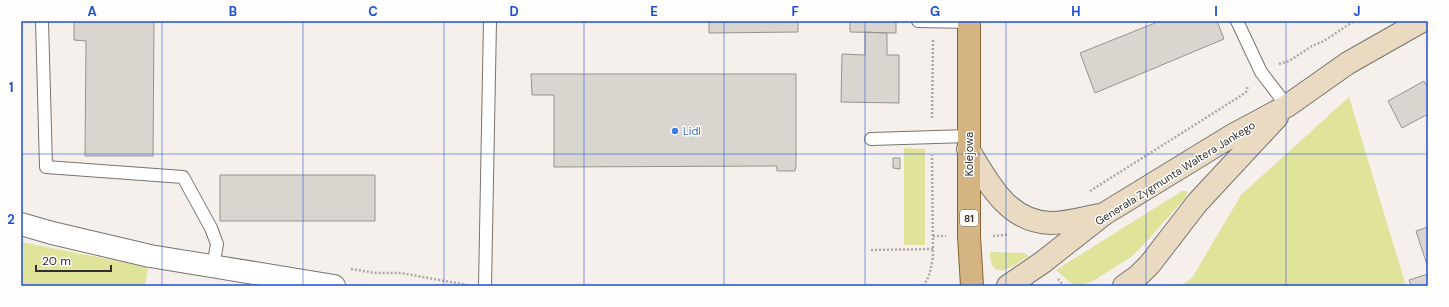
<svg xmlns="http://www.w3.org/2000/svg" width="1449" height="307" font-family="'DM Sans',sans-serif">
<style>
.green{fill:#e0e49b}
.building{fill:#d9d5cf;stroke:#97938e}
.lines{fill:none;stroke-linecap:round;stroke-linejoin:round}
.lane-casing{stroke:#78746f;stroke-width:14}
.street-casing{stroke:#78746f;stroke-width:24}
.secondary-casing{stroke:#78746f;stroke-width:24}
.primary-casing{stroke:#886530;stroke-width:24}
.path{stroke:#aca9a5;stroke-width:2.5;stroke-dasharray:2 2;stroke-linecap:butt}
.lane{stroke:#fff;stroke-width:12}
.street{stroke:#fff;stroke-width:22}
.secondary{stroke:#e9dac1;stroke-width:22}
.primary{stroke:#d4b483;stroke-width:22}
.grid{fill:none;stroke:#1d4ed8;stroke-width:1;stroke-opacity:0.55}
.shop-dot{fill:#3f7fe0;stroke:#fffefd;stroke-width:1.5}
.labels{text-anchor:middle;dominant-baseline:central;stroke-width:3;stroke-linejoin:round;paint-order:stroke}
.shield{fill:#fffefd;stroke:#6f6e6c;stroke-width:1}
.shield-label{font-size:10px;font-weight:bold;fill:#31302e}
.shop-label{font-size:11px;fill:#366cbe;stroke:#fffefd;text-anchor:start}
.street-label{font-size:11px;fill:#31302e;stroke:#fffefd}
.neatline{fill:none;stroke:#1d4ed8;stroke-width:1.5}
.grid-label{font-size:13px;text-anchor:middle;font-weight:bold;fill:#1d4ed8}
</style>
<rect width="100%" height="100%" fill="#f5f0eb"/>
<path class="green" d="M1349,97L1406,286H1180L1192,278L1241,195Z
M904,148L925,149V245H904Z
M1182,191H1186L1187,193L1186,197L1146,242L1131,257L1093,281L1079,286H1074L1056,270Z
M21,242L148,267L145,286H21Z
M990,252L1024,253L1029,256C1014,265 990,285 990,252Z"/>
<path class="building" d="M74,21H154L153,156H85L86,41L74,40Z
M709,21H798V32L709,33Z
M850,21H896V33L850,32Z
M1154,21H1217L1224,39L1095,93L1080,53L1155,23Z
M865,32L887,33V55H899V103L841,102L842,54L865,55Z
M531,74H796V166L795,171H777V166L554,167V95H532Z
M1424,81L1428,88V114L1402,128L1388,101Z
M893,158H900V169L893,168Z
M220,175H375V221H220Z
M1428,227V268L1416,231Z
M1428,274V286H1411L1409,280Z"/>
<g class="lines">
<defs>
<path id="lane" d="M42,21L46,167L183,177L211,228L217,244L213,267
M918,21L969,22
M1237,21L1261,72L1287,106
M871,139L968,136
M485,286L490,21"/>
<path id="street" d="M21,224L52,233L150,256L334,286"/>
<path id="secondary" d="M968,149C988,182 1007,222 1051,223C1067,223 1083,218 1099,215
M1008,286L1043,262L1104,214L1233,135L1287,106L1348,63L1422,21
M1124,286L1138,276L1150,264L1197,203L1277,117"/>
<path id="primary" d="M969,21V236L972,286"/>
</defs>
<use href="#lane" class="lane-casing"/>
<use href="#street" class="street-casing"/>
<use href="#secondary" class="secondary-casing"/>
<use href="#primary" class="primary-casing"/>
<path class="path" d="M1279,64L1289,61L1312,46L1324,41L1354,21
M932,118L933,39
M1090,191L1242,95L1246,92L1248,86
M933,236H946
M993,236L1005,235L1008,234
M871,250L933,249
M351,269L376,273H401L467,285
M1058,279L1064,286
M923,286C930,277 931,268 933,257L932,155"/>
<use href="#lane" class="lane"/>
<use href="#street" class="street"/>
<use href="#secondary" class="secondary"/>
<use href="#primary" class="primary"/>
</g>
<path class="grid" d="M162,21V286M303,21V286M444,21V286M584,21V286M724,21V286M865,21V286M1006,21V286M1146,21V286M1286,21V286M21,154H1428"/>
<circle class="shop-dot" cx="675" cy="131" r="4"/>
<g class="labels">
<rect class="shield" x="960" y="210" width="18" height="16" rx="3"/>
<g class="shield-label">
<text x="969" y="218">81</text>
</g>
<g class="shop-label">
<text x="683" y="131">Lidl</text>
</g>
<g class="street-label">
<text transform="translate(969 154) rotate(-90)">Kolejowa</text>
<text transform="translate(1175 173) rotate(-32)">Generała Zygmunta Waltera Jankego</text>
</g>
</g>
<rect width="1449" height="307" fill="none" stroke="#fffefd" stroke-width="44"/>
<path d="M36 265v6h75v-6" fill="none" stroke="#31302e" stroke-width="2"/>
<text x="42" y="265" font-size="12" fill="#31302e" stroke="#fffefd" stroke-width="3" paint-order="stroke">20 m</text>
<rect x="22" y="22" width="1405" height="263" class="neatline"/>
<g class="grid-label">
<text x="92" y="16">A</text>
<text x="233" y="16">B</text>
<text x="373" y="16">C</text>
<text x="514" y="16">D</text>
<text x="654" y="16">E</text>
<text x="795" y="16">F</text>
<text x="935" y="16">G</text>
<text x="1076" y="16">H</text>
<text x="1216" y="16">I</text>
<text x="1357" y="16">J</text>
<text x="11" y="92">1</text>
<text x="11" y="224">2</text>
</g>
</svg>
